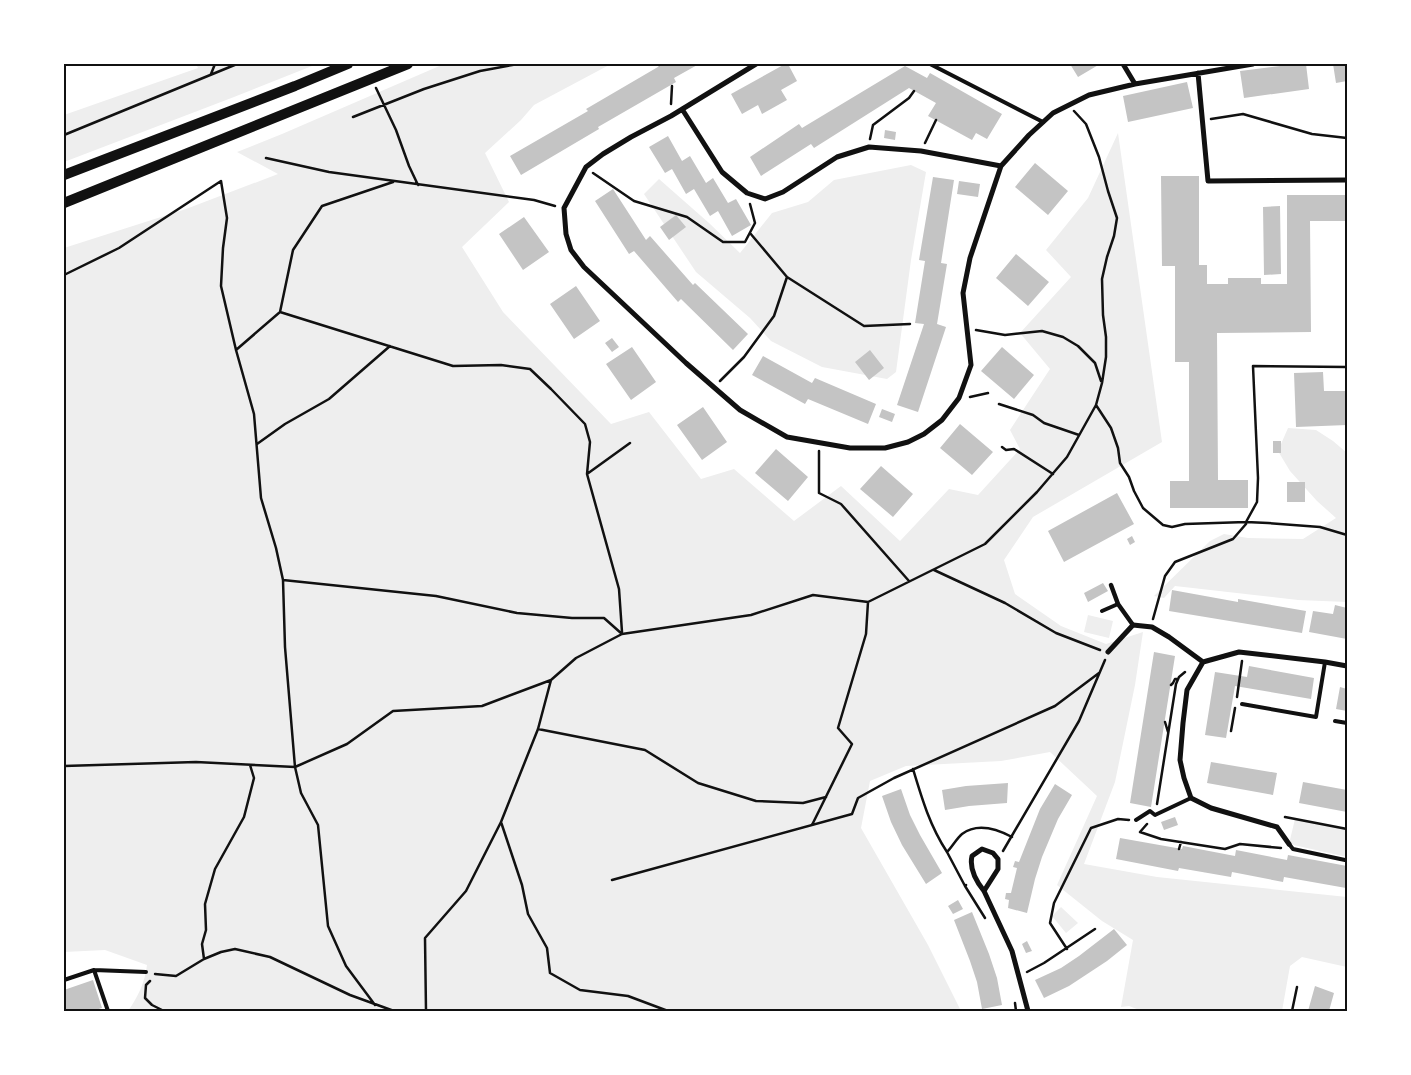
<svg xmlns="http://www.w3.org/2000/svg" width="1411" height="1075" font-family="Inter,sans-serif">
<style>
.green{fill:#eee}
.building{fill:#c4c4c4}
.lines{fill:none;stroke-linecap:round;stroke-linejoin:round}
.path{stroke:#111;stroke-width:2.5}
.service{stroke:#111;stroke-width:4}
.pedestrian{stroke:#111;stroke-width:4.5}
.minor{stroke:#111;stroke-width:5}
.secondary{stroke:#111;stroke-width:10}
.neatline{fill:none;stroke:#111;stroke-width:2}
</style>
<rect width="100%" height="100%" fill="#fff"/>
<path class="green" d="M196,64H317L234,97L64,162V115L198,68Z
M444,64H611L534,105L521,120L485,153L509,202L462,247L503,312L611,424L649,412L701,479L734,469L794,521L841,486L900,541L949,489L978,495L1020,449L1010,430L1050,369L1020,333L1071,277L1046,250L1088,198L1118,133L1162,442L1033,517L1004,560L1015,594L1061,626L1106,644L1143,632L1135,685L1115,782L1084,864L1157,877L1347,897V967L1302,957L1290,966L1282,1011H1142L1129,1006L1121,1007L1133,940L1102,921L1057,885L1097,796L1050,752L1001,761L906,766L870,781L861,828L928,945L961,1011H128C138,997 145,982 147,965L105,950L64,952V248L186,209L278,174L237,152L282,134Z
M911,165L926,172L911,260L896,372L887,379L822,367L771,341L750,318L696,272L644,194L659,179L709,223L740,253L772,213L808,202L834,180Z
M1288,428L1316,430L1333,441L1347,453V602L1298,600L1175,586L1164,598L1154,596L1210,541L1224,534L1248,538L1303,539L1336,518L1317,501L1290,471L1278,451Z
M1088,615L1113,621L1109,638L1084,632Z
M1295,819L1347,830V857L1289,844Z
M1061,907L1078,923L1066,933L1052,916Z"/>
<path class="building" d="M663,64H699L674,78L676,82L598,127L599,129L521,175L510,156L588,111L586,109Z
M785,64H788L797,81L781,90L787,100L762,114L758,105L742,114L731,94Z
M1070,64H1100L1078,77Z
M1296,64H1306L1309,89L1244,98L1240,71Z
M1333,64H1347V81L1336,83Z
M905,66L927,78L930,73L1002,114L987,139L976,133L972,140L928,116L936,103L909,88L814,148L811,144L761,176L750,157L799,124L802,128Z
M1187,82L1193,108L1128,122L1123,96Z
M885,130L896,132L895,140L884,138Z
M668,136L682,161L690,156L706,183L713,178L728,203L736,199L751,225L732,236L718,211L710,216L694,189L686,194L672,169L665,173L649,147Z
M1035,163L1068,191L1048,215L1015,187Z
M1161,176H1199V265H1207V284H1228V278H1261V284H1287V195H1347V221H1310L1311,332L1217,333L1218,480H1248V508H1170V481H1189V362H1175V266H1162Z
M933,177L954,180L941,263L947,264L937,324L946,327L918,412L897,405L924,324L915,323L925,261L919,260Z
M959,181L980,184L978,197L957,194Z
M613,189L646,240L650,236L693,285L695,283L748,334L733,350L681,299L678,302L634,251L629,254L595,201Z
M1280,206L1281,274L1264,275L1263,207Z
M676,215L686,227L669,240L660,227Z
M524,217L549,252L523,270L499,234Z
M1016,254L1049,282L1028,306L996,278Z
M576,286L600,321L574,339L550,304Z
M612,338L619,347L612,352L605,343Z
M632,347L656,382L631,400L606,364Z
M1002,347L1034,375L1014,399L981,371Z
M870,350L884,368L869,380L855,362Z
M763,356L812,383L815,378L876,404L868,424L808,399L805,404L752,375Z
M1323,372L1324,391H1347V425L1296,427L1294,373Z
M703,407L727,442L702,460L677,425Z
M882,409L895,414L892,422L879,417Z
M960,424L993,452L972,475L940,448Z
M1273,441H1281V453H1273Z
M776,449L808,477L788,501L755,473Z
M881,466L913,494L893,517L860,489Z
M1287,482H1305V502H1287Z
M1117,493L1134,524L1064,562L1048,531Z
M1132,536L1135,542L1130,545L1127,539Z
M1103,583L1108,591L1088,602L1084,593Z
M1172,590L1238,602V599L1306,611L1302,633L1169,611Z
M1335,605L1347,608V639L1309,632L1313,611L1333,614Z
M1154,652L1175,656L1151,807L1130,803Z
M1249,666L1314,678L1311,699L1235,686L1226,738L1205,735L1215,672L1247,677Z
M1340,687L1347,689V711L1336,709Z
M1211,762L1277,773L1273,795L1207,783Z
M1303,782L1347,790V812L1299,803Z
M1008,783L1007,803L969,806L945,810L942,790L966,786Z
M1055,784L1072,795L1058,819L1042,857L1035,879L1027,913L1008,908L1009,900L1005,899L1006,893H1011L1017,868L1013,867L1015,861L1019,862L1040,809Z
M901,789L910,815L920,835L942,873L926,884L902,845L891,822L882,796Z
M1175,817L1178,825L1164,830L1161,822Z
M1120,838L1182,849L1183,846L1235,856L1236,850L1287,860L1288,855L1347,866L1346,888L1284,877L1283,882L1232,872L1231,877L1179,868L1178,871L1116,859Z
M958,900L963,909L953,914L948,906Z
M972,912L989,954L997,978L1002,1005L982,1009L977,982L970,961L954,920Z
M1114,929L1127,945L1107,961L1069,986L1044,998L1035,980L1061,968L1079,956Z
M1027,941L1032,951L1026,953L1022,944Z
M93,980L102,1008L92,1011H64V990Z
M1315,986L1334,993L1329,1011H1308Z"/>
<g class="lines">
<path class="path" d="M659,64V65
M211,74L215,64
M376,88L396,130L409,166L418,185
M671,104L672,86
M353,117L424,89L480,71L518,64
M1211,119L1243,114L1312,134L1347,138
M64,135L237,64
M870,139L873,125L909,98L914,91
M925,143L936,120
M266,158L329,172L534,200L555,206
M593,173L634,201L687,217L723,242H745L755,223L750,204
M750,233L787,277
M64,275L119,248L221,181L227,218L223,248L221,286L236,350L254,414L261,498L276,548L283,580L285,647L295,767L301,793L318,825L328,926L346,966L375,1005
M280,312L453,366L501,365L530,369L551,389L585,424L590,442L587,474
M976,330L1005,335L1042,331L1063,337L1078,346L1095,363L1101,381
M236,350L280,312L293,250L322,206L393,182
M1347,367V328
M720,381L744,357L774,316L787,277L864,326L910,324
M970,397L988,393
M999,404L1033,415L1044,423L1079,435
M1096,405L1111,428L1118,448L1120,463L1129,477L1134,491L1143,508L1163,525L1172,527L1185,524L1246,522L1268,523L1320,527L1347,535
M257,444L285,424L329,399L390,346
M1002,447L1006,450L1014,449L1053,474
M819,451V493L841,504L909,581
M1246,522L1257,502L1258,478L1253,366L1347,367
M934,570L1005,603L1056,633L1100,650
M283,580L436,596L517,613L572,618H604L622,634
M1153,619L1165,576L1175,562L1233,539L1246,524
M622,632L619,589L587,474L630,443
M1171,685L1173,683L1175,679H1178
M1237,697L1242,661
M1165,722L1168,732
M538,729L645,750L698,783L756,801L803,803L826,797
M1231,731L1235,708
M64,766L196,762L295,767L347,744L393,711L482,706L551,680L576,658L622,634L751,615L813,595L868,602L985,544L1037,492L1067,457L1096,405L1102,383L1106,357V337L1103,315L1102,279L1107,257L1114,236L1117,218L1108,191L1099,157L1086,124L1074,111
M913,769C922,799 930,826 947,852
M1157,804L1176,684L1179,677L1185,672
M1285,817L1347,829
M501,822L522,885L528,914L547,948L550,973L580,990L628,996L668,1011
M1147,824L1140,832L1161,839L1225,849L1240,844L1281,848
M812,825L852,744L838,728L866,634L868,602
M1179,849L1181,842
M1003,851L1079,721L1105,660
M612,880L852,814L858,798L894,778L1055,706L1099,673
M966,885L965,886L947,852C952,847 957,838 962,834C978,822 997,829 1012,837
M965,886L985,918
M1067,949L1050,923L1054,903L1091,828L1118,819L1129,820
M204,959L202,944L206,930L205,904L215,869L244,817L254,778L250,765
M1027,972L1044,963L1095,929
M155,974L176,976L204,959L221,952L235,949L270,957L350,995L394,1011
M150,981L146,985L145,998L152,1005L164,1011
M1015,1003L1016,1011
M426,1011L425,938L466,891L501,822L538,729L551,680
M1292,1011L1297,987"/>
<path class="service" d="M930,64L1043,122
M1102,611L1118,604
M1242,704L1316,717L1325,662
M1335,721L1347,723
M1136,820L1150,811L1155,815L1191,798
M1289,844L1293,849L1345,860
M94,970L146,972
M64,980L94,970L108,1011H107"/>
<path class="pedestrian" d="M1111,585L1118,604L1133,625"/>
<path class="minor" d="M756,64L671,116L631,137L603,154L586,167L564,208L566,234L571,250L584,267L686,363L740,410L787,437L850,448H885L908,442L924,434L942,420L959,398L971,365L963,293L970,258L1001,166L1029,135L1053,113L1089,95L1135,84L1253,64
M1123,64L1135,84
M1198,73L1208,181L1347,180
M682,109L722,172L747,193L765,199L783,192L837,157L869,147L921,151L1001,166
M1108,652L1133,625L1152,627L1169,637L1203,662L1239,652L1325,662L1347,666
M1203,662L1187,690L1183,723L1180,760L1184,778L1191,798L1211,808L1277,827L1289,844
M984,891L998,869V859L993,853L982,849L972,856C969,869 976,881 984,891L1012,951L1028,1011"/>
<path class="secondary" d="M64,175L295,86L348,64
M64,203L408,64"/>
</g>
<rect width="1411" height="1075" fill="none" stroke="#ffffff" stroke-width="130"/>
<rect x="65" y="65" width="1281" height="945" class="neatline"/>
</svg>
